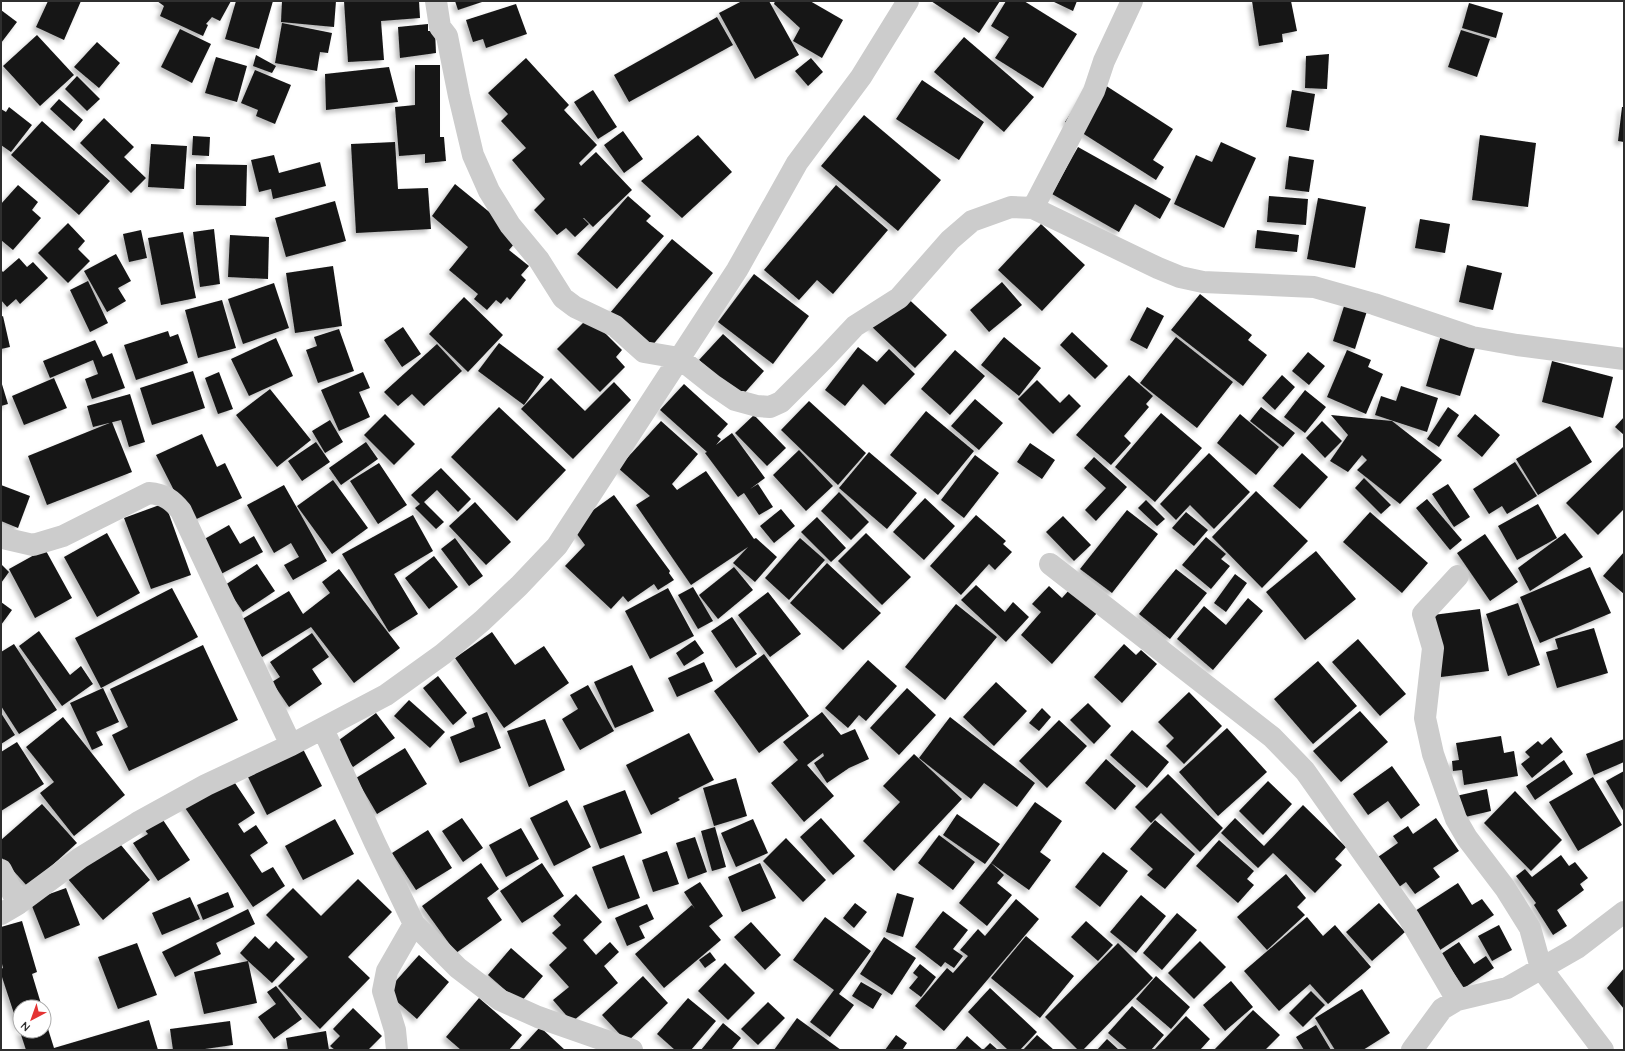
<svg xmlns="http://www.w3.org/2000/svg" width="1625" height="1051" font-family="Quicksand,sans-serif">
<style>
.building{fill:#161616;filter:url(#shadow)}
.lines{fill:none;stroke-linecap:round;stroke-linejoin:round}
.minor{stroke:#ccc;stroke-width:22}
</style>
<defs>
<filter id="shadow"><feDropShadow dx="-3.5" dy="3.5" stdDeviation="2" flood-color="#0004"/></filter>
</defs>
<rect width="100%" height="100%" fill="#fff"/>
<path class="building" d="M48,1H81L64,40L36,27Z
M157,1H231L220,21L212,17L206,24L208,25L203,36L160,16L164,6Z
M236,1H273L259,49L225,39Z
M282,1H336L334,27L281,22Z
M344,1H419L420,18L381,21L384,60L348,62Z
M455,1H485L458,10Z
M742,1H769L799,55L755,79L719,13Z
M775,1H810L843,20L822,58L793,41L800,28L774,4Z
M931,1H1000L979,33Z
M1006,1H1024L1077,34L1043,88L995,58L1009,37L991,26Z
M1052,1H1077L1073,11Z
M1252,1H1291L1297,31L1282,34L1283,42L1259,46Z
M1469,3L1503,13L1496,38L1462,28Z
M516,4L527,34L486,48L483,39L473,42L466,20Z
M1,10L17,22L1,43Z
M717,17L733,45L629,102L614,75Z
M282,23L332,33L328,53L320,52L317,71L275,63Z
M428,24V31H435L436,53L400,58L398,27Z
M180,29L211,44L192,83L161,67Z
M1461,30L1490,39L1477,77L1448,67Z
M37,35L74,75L40,106L3,66Z
M964,37L1034,97L1004,132L934,72Z
M97,42L120,63L99,88L74,67Z
M1329,54L1327,89L1305,88L1306,56Z
M256,55L276,66L272,73L253,66Z
M216,57L247,66L237,102L205,93Z
M526,58L569,105L564,110L597,145L579,163L581,166L596,152L632,190L593,227L584,218H583L589,224L575,237L566,228L557,235L534,210L545,199L512,160L526,148L501,121L508,114L488,93Z
M811,58L823,72L808,86L795,71Z
M415,65H440V137H444L446,161L425,163V154L399,156L395,107L415,105Z
M389,67L398,102L326,110L325,74Z
M255,70L291,85L275,124L256,116L258,110L241,103Z
M77,76L100,99L87,111L65,89Z
M1094,78L1173,129L1153,160L1164,167L1156,180L1065,122Z
M922,80L984,122L959,160L896,119Z
M593,90L617,127L598,139L574,102Z
M1292,90L1315,94L1309,131L1286,127Z
M59,99L83,120L74,131L50,109Z
M9,107L32,125L11,152L1,145V109L6,112Z
M1622,107H1624V142L1618,141Z
M864,115L941,180L898,231L821,166Z
M104,118L134,147L124,157L146,178L131,193L80,143Z
M42,121L110,181L79,215L11,155Z
M623,131L643,159L624,173L604,145Z
M698,135L732,172L682,218L641,181Z
M1480,135L1536,143L1528,207L1472,200Z
M193,136L210,137L209,156L192,155Z
M395,142L398,189L428,188L431,229L356,233L351,144Z
M1221,142L1256,158L1224,228L1174,204L1196,155L1212,162Z
M151,144L187,146L184,189L148,187Z
M1078,147L1171,199L1160,219L1135,204L1119,232L1052,194Z
M274,155L279,173L320,162L326,186L273,199L271,189L259,192L251,160Z
M1289,156L1314,160L1309,192L1285,189Z
M196,164L247,165L246,206L196,205Z
M455,184L520,237L509,250L529,266L521,275L526,280L510,300L507,297L501,304L496,300L487,310L474,299L478,294L449,270L468,247L432,216Z
M18,185L38,202L32,210L41,218L13,250L1,240V204Z
M836,185L888,230L833,294L817,280L799,300L764,270Z
M628,196L651,216L646,221L664,236L617,289L577,254Z
M1269,196L1308,199L1306,225L1267,222Z
M1318,198L1366,207L1355,268L1307,259Z
M335,201L346,241L286,257L275,218Z
M1420,219L1450,224L1445,253L1415,248Z
M68,223L85,241L78,249L90,261L68,283L38,253Z
M1041,224L1085,265L1042,311L998,270Z
M214,229L220,284L200,287L193,232Z
M141,230L147,258L129,262L123,234Z
M1257,230L1299,235L1297,252L1255,248Z
M183,232L196,298L161,305L148,238Z
M230,235L269,237L268,279L228,277Z
M672,239L713,273L651,347L610,313Z
M116,254L131,281L118,288L126,301L107,312L84,271Z
M19,258L27,267L33,262L48,278L20,304L16,299L7,307L1,300V270L3,272Z
M1467,265L1502,273L1493,310L1459,302Z
M333,266L342,326L295,333L286,273Z
M754,274L809,316L773,364L718,322Z
M88,281L108,323L90,332L70,290Z
M1002,282L1022,305L989,332L970,310Z
M274,283L289,328L243,344L228,299Z
M900,291L947,335L915,368L869,324Z
M1200,294L1252,335L1248,340L1267,355L1243,386L1171,330Z
M464,297L503,335L468,372L429,334Z
M222,300L236,348L198,358L185,310Z
M1345,303L1367,311L1355,349L1333,341Z
M1147,307L1164,316L1147,349L1130,340Z
M3,316L10,347L1,349V317Z
M589,317L622,350L616,357L625,367L600,392L557,349Z
M403,327L421,354L402,367L384,340Z
M339,329L354,371L318,383L306,350L317,346L314,337Z
M168,331L170,337L178,334L188,363L136,380L124,345Z
M1072,332L1108,366L1095,379L1060,345Z
M723,334L764,371L741,397L699,360Z
M1441,335L1476,345L1460,396L1426,386Z
M1004,337L1041,368L1019,396L981,365Z
M1176,337L1233,382L1197,428L1140,383Z
M276,338L293,376L249,396L231,359Z
M95,340L103,357L112,353L125,388L92,399L85,379L98,374L93,360L50,378L43,361Z
M499,343L544,377L524,405L478,371Z
M437,344L462,371L424,406L412,394L398,406L384,392Z
M858,347L877,362L889,349L915,374L885,405L863,384L845,406L825,390Z
M955,350L985,376L950,415L921,389Z
M1347,350L1371,360L1368,367L1383,374L1366,414L1327,397Z
M1308,352L1325,366L1309,385L1292,371Z
M1552,361L1613,377L1603,418L1542,402Z
M193,371L205,408L152,425L140,388Z
M219,372L233,409L218,414L205,378Z
M363,372L370,388L359,392L370,417L339,431L321,390Z
M1129,375L1153,396L1146,404L1149,407L1124,436L1131,443L1111,465L1076,435Z
M1282,375L1295,387L1275,410L1262,398Z
M54,378L67,408L24,425L12,396Z
M551,378L585,411L614,382L631,400L573,459L521,409Z
M1037,380L1060,403L1069,394L1081,406L1053,434L1018,399Z
M1,381L8,404L1,406Z
M684,384L728,424L717,436L721,439L716,445L732,433L765,478L750,489L758,484L773,507L759,515L744,493L738,497L705,453L707,452L660,410Z
M1401,386L1438,398L1427,432L1375,415L1381,396L1396,401Z
M270,389L311,440L277,467L236,415Z
M1305,390L1326,407L1305,433L1284,417Z
M130,394L145,442L129,447L121,420L93,427L87,406Z
M975,399L1003,423L979,450L951,426Z
M809,401L866,453L838,485L781,430Z
M499,407L566,470L517,521L451,457Z
M1261,407L1295,433L1283,447L1250,421Z
M1448,407L1459,415L1439,447L1427,439Z
M926,411L974,451L938,495L890,455Z
M1161,413L1202,448L1155,502L1115,467Z
M385,414L415,444L394,465L364,435Z
M1240,414L1279,447L1256,475L1217,443Z
M1475,414L1500,435L1482,457L1457,436Z
M754,415L786,448L767,466L735,433Z
M1331,415L1392,421L1442,460L1400,504L1357,470L1367,460L1362,455L1348,472L1330,461L1348,435Z
M1624,417V435L1615,427Z
M330,420L343,442L325,453L312,431Z
M661,421L698,454L672,484L677,490L706,471L754,539L756,538L777,557L755,582L733,563L748,547L691,585L636,505L650,496L618,468Z
M1322,421L1342,441L1325,458L1306,438Z
M112,422L132,472L47,505L28,456Z
M1570,426L1592,462L1538,495L1516,459Z
M202,434L217,467L225,463L242,498L190,522L156,455Z
M316,442L330,462L302,481L288,461Z
M366,442L378,459L341,485L329,468Z
M1030,443L1055,460L1042,479L1017,462Z
M1623,447L1624,509L1598,535L1566,503Z
M799,450L833,486L806,511L773,475Z
M869,452L917,493L887,529L839,488Z
M1209,453L1250,492L1214,529L1190,505L1176,520L1160,504Z
M1302,453L1328,477L1300,509L1273,486Z
M975,455L999,473L964,518L941,500Z
M1094,457L1127,487L1096,521L1085,510L1106,488L1084,468Z
M1515,462L1537,496L1507,514L1502,506L1489,514L1473,489Z
M379,463L407,505L378,524L350,481Z
M441,468L471,499L458,512L437,490L424,502L444,522L436,529L415,508L420,504L411,495Z
M1364,478L1391,505L1381,514L1355,488Z
M333,480L368,528L332,554L297,506Z
M1448,484L1470,517L1454,527L1432,494Z
M1,485L30,496L18,528L1,521Z
M284,485L327,561L293,580L284,565L299,557L291,543L274,553L247,505Z
M1256,491L1308,541L1262,588L1212,537Z
M839,492L869,522L851,540L821,511Z
M614,495L670,571L669,573L674,580L658,590L654,584L628,602L623,596L611,609L565,566L585,545L571,526Z
M925,498L955,526L924,560L893,532Z
M1427,499L1462,540L1450,550L1416,508Z
M1146,500L1165,519L1157,526L1138,508Z
M475,502L511,542L486,565L449,526Z
M165,503L191,575L151,589L124,518Z
M1538,504L1557,538L1517,560L1498,526Z
M781,509L795,526L774,543L760,526Z
M1127,510L1158,534L1112,593L1080,569Z
M1186,512L1208,530L1194,546L1172,528Z
M1370,512L1428,563L1402,593L1343,542Z
M413,515L433,551L394,574L418,614L389,632L342,554Z
M976,515L1006,541L1003,544L1012,552L995,570L989,564L961,595L930,566Z
M1063,516L1091,545L1074,561L1046,532Z
M817,517L846,548L831,562L801,532Z
M229,525L240,544L254,536L263,552L219,575L201,541Z
M107,533L140,593L97,617L64,557Z
M866,533L911,577L882,605L838,561Z
M1565,533L1583,557L1530,591L1518,568Z
M1485,534L1518,582L1490,601L1457,553Z
M1206,537L1226,554L1221,559L1230,566L1211,589L1182,565Z
M455,538L483,576L469,586L441,549Z
M800,538L825,560L789,600L765,578Z
M45,549L72,598L35,618L9,569Z
M1316,551L1356,599L1305,640L1266,592Z
M1624,552V594L1603,576Z
M434,556L458,587L429,609L405,578Z
M827,563L881,613L843,650L790,603Z
M1,564L9,572L1,583Z
M257,564L275,591L243,612L225,585Z
M734,567L753,590L718,619L699,595Z
M1590,567L1611,613L1540,643L1520,597Z
M339,569L400,648L354,683L311,627L262,657L239,621L289,591L303,614L330,593L322,582Z
M1176,569L1207,593L1170,639L1139,614Z
M1235,574L1247,583L1226,612L1214,603Z
M976,585L1005,612L1013,602L1029,617L1006,642L961,600Z
M1049,586L1062,598L1070,589L1097,613L1052,664L1021,635L1041,612L1032,604Z
M693,587L713,621L698,629L678,595Z
M172,588L198,637L101,688L75,638Z
M668,588L694,636L650,659L625,611Z
M768,592L801,634L770,657L738,615Z
M1248,598L1263,611L1213,670L1177,639L1204,606L1226,625Z
M1,602L12,610L1,625Z
M1518,603L1540,665L1508,676L1486,614Z
M956,604L997,637L945,700L905,667Z
M1480,609L1489,671L1441,677L1433,615Z
M732,617L757,654L736,668L711,631Z
M1594,628L1608,673L1557,688L1546,652L1558,649L1555,639Z
M39,631L70,675L81,666L93,684L62,706L19,646Z
M492,632L515,665L544,646L569,683L504,728L455,658Z
M312,633L329,657L312,669L322,684L289,707L272,682L280,677L270,662Z
M1358,639L1406,694L1380,716L1332,662Z
M695,640L704,653L684,666L676,653Z
M14,644L57,710L19,734L1,706V652Z
M1124,644L1136,655L1141,650L1157,664L1122,703L1094,677Z
M203,645L238,720L129,771L112,735L128,727L110,689Z
M764,654L809,716L759,753L714,691Z
M868,660L897,686L866,721L859,715L848,728L825,708Z
M1318,661L1357,706L1313,744L1274,699Z
M704,662L713,681L677,697L668,678Z
M632,665L654,711L615,728L594,682Z
M438,676L467,713L453,725L423,688Z
M996,682L1027,711L994,746L963,717Z
M588,685L614,731L580,750L562,719L578,709L570,695Z
M103,688L119,722L96,732L103,745L92,750L70,703Z
M907,688L936,715L899,755L870,728Z
M1189,692L1222,726L1184,764L1166,746L1174,738L1158,722Z
M409,700L445,732L430,748L394,716Z
M1088,703L1111,726L1094,744L1070,720Z
M1042,708L1051,717L1039,731L1029,723Z
M1360,711L1388,742L1341,782L1313,751Z
M487,712L501,748L460,763L450,737L475,727L472,718Z
M822,712L841,735L855,729L869,759L849,768L827,783L814,763L824,756L823,753L807,765L834,796L804,822L771,783L798,760L783,742Z
M1,713L15,735L1,744Z
M376,713L395,738L353,767L335,743Z
M63,717L125,795L74,836L40,793L54,782L26,747Z
M950,717L1035,783L1017,807L984,783L971,799L919,758Z
M545,719L565,770L529,787L507,731Z
M1059,720L1087,746L1047,788L1019,761Z
M1227,728L1267,772L1218,816L1179,772Z
M1132,730L1169,762L1147,788L1110,755Z
M689,733L714,780L678,798L680,800L651,815L626,765Z
M1501,736L1504,753L1514,751L1518,776L1464,785L1462,770L1453,771L1452,761L1459,760L1456,743Z
M1551,737L1563,752L1532,778L1521,764L1530,757L1525,752L1538,741L1542,745Z
M1624,739V762L1594,775L1586,754Z
M17,742L44,784L1,811V752Z
M405,748L427,784L377,814L356,778Z
M303,749L322,786L267,815L248,777Z
M914,754L962,799L894,871L863,841L900,802L883,786Z
M1106,759L1136,786L1115,810L1085,783Z
M1564,760L1573,774L1535,800L1526,786Z
M1392,766L1420,805L1401,819L1388,801L1368,815L1353,794Z
M1624,771V812L1606,781Z
M1168,774L1223,828L1200,852L1161,813L1151,823L1135,807Z
M1593,777L1622,825L1578,851L1549,802Z
M736,778L747,816L714,826L703,788Z
M233,780L255,813L238,824L244,833L256,825L268,843L250,855L262,873L273,867L285,886L253,907L181,802Z
M1268,781L1292,804L1263,835L1239,811Z
M1487,789L1491,811L1461,818L1456,796Z
M625,790L642,833L600,849L583,806Z
M1515,791L1562,840L1531,871L1484,823Z
M567,800L591,847L554,866L530,818Z
M1035,802L1062,821L1040,852L1051,860L1029,890L991,863Z
M42,804L77,843L28,887L1,857V840Z
M1303,805L1346,847L1335,859L1342,865L1315,893L1273,853L1258,868L1221,833L1235,818L1264,846Z
M957,814L1000,844L985,864L943,835Z
M161,817L190,860L158,881L133,843L148,834L144,829Z
M462,818L483,848L463,862L442,831Z
M821,818L855,856L833,875L800,837Z
M1436,818L1459,851L1433,868L1440,877L1415,894L1406,882L1399,887L1378,857L1398,843L1393,836L1408,826L1413,834Z
M335,819L354,854L303,880L285,846Z
M753,819L768,853L736,867L721,833Z
M1155,820L1195,854L1165,889L1147,875L1153,869L1130,849Z
M715,827L726,867L712,871L701,831Z
M521,828L539,859L506,877L489,845Z
M428,830L452,868L416,890L392,853Z
M939,835L975,862L953,890L918,863Z
M695,837L707,872L688,879L676,843Z
M786,838L826,880L803,902L763,861Z
M116,839L150,880L103,920L68,879Z
M1219,840L1254,871L1247,879L1254,885L1238,903L1196,866Z
M667,851L679,884L653,892L642,860Z
M1103,852L1128,871L1100,907L1075,887Z
M624,855L640,898L608,909L592,867Z
M1561,855L1569,866L1575,862L1588,878L1580,884L1584,890L1557,910L1567,926L1553,935L1534,905L1536,903L1516,876L1525,869L1532,877Z
M481,863L499,889L487,898L502,920L456,953L422,906Z
M542,863L564,896L522,923L500,891Z
M760,863L776,898L742,912L728,877Z
M991,863L1004,875L997,883L1012,895L987,926L959,903Z
M1286,874L1306,898L1297,907L1305,915L1267,950L1237,917Z
M358,879L392,912L348,957L370,978L320,1029L278,986L308,957L266,915L293,888L321,916Z
M700,882L723,916L709,926L721,940L664,988L635,954L692,905L695,909L684,892Z
M1458,883L1472,905L1482,899L1494,915L1440,950L1415,911Z
M66,888L80,925L45,939L30,901Z
M228,892L234,907L203,920L197,905Z
M897,893L914,898L903,937L886,932Z
M576,894L602,922L583,940L596,955L610,942L619,952L604,966L618,983L572,1022L553,1000L569,987L549,965L567,948L552,933L561,925L553,916Z
M1141,895L1166,916L1136,953L1110,932Z
M190,897L200,919L162,935L152,913Z
M1016,899L1039,919L944,1031L915,1006L947,968L953,973L968,956L960,950L978,929L985,936Z
M855,903L867,912L854,928L843,918Z
M1379,903L1405,932L1372,961L1346,932Z
M647,904L654,919L639,926L645,938L627,946L615,918Z
M248,909L255,924L216,943L221,954L175,977L162,952Z
M943,911L968,930L953,949L963,956L954,968L945,962L941,967L915,947Z
M1177,913L1197,930L1162,970L1143,953Z
M825,917L871,951L839,994L854,1005L830,1037L810,1022L834,990L793,960Z
M1307,917L1323,936L1335,925L1371,967L1328,1004L1310,984L1279,1011L1244,971Z
M22,921L37,972L32,974L42,1007H20V1031H44V1016L54,1048L149,1020L158,1050H26L1,974V969L3,968L1,960V927Z
M1086,921L1113,945L1098,961L1071,937Z
M751,922L781,955L765,970L734,937Z
M1499,925L1512,950L1492,961L1478,936Z
M255,936L269,949L276,941L295,959L272,983L248,961L257,1003L204,1014L194,972L248,961L240,953Z
M1026,936L1074,976L1040,1018L991,978Z
M884,937L916,958L892,995L860,974Z
M1200,941L1226,967L1194,999L1168,973Z
M1459,942L1474,964L1486,956L1494,968L1464,988L1441,954Z
M137,943L157,995L118,1009L98,957Z
M1118,943L1153,978L1083,1050H1078L1045,1017Z
M511,948L543,976L520,1003L488,975Z
M710,952L716,960L705,968L699,960Z
M419,955L449,982L417,1019L386,992Z
M725,963L755,993L728,1020L698,991Z
M920,964L936,977L921,997L909,988L918,977L913,973Z
M1624,968V1009L1607,988Z
M643,976L668,1003L627,1042L602,1015Z
M1156,976L1190,1007L1171,1029L1136,999Z
M1231,981L1253,1007L1225,1031L1203,1005Z
M861,982L882,994L873,1009L852,996Z
M276,986L302,1019L274,1039L258,1017L276,1004L267,992Z
M990,988L1037,1032L1020,1050H1008L968,1012Z
M1362,989L1390,1033L1363,1050H1335L1315,1018Z
M1311,991L1325,1005L1303,1027L1289,1013Z
M479,998L522,1035L509,1050H461L446,1037Z
M688,998L716,1021L691,1050H675L657,1034Z
M768,1002L785,1018L758,1045L741,1029Z
M1132,1006L1164,1035L1151,1050H1128L1108,1033Z
M353,1008L382,1036L368,1050H335L330,1046L340,1036L333,1029Z
M1253,1010L1280,1035L1265,1050H1214Z
M1186,1016L1210,1039L1200,1050H1154Z
M797,1018L841,1050H774Z
M230,1021L233,1045L198,1050H173L170,1029Z
M723,1023L741,1038L732,1049L734,1050H701Z
M1316,1025L1331,1050H1304L1296,1037Z
M540,1027L565,1050H519Z
M326,1031L329,1050H288L286,1038Z
M896,1035L907,1043L903,1049L905,1050H885Z
M1037,1035L1054,1050H1023Z
M967,1036L983,1050L990,1043L998,1050H955Z
M1107,1039L1119,1050H1097Z"/>
<g class="lines">
<path class="minor" d="M436,1L440,27L447,36L459,96L473,155L489,191L510,225L539,260L563,298L575,307L615,326L644,352L679,358L713,385L735,400L757,406L770,407L781,402L824,359L855,326L899,298L950,240L972,221L1011,207L1033,208L1094,91L1104,61L1132,1
M1033,208L1158,268L1180,277L1203,282L1314,287L1374,304L1472,337L1517,345L1624,359
M1,535L7,539L33,545L63,536L149,493C164,494 172,500 181,511L291,745
M1050,564L1272,737L1305,771L1409,918L1457,1000
M1458,576L1423,614L1433,648L1425,718L1433,754L1456,819L1467,838L1505,888L1530,928L1541,968L1603,1050
M323,729L375,843L414,924L458,968L500,1000L538,1017L632,1050
M1,870L18,904
M1,914L18,904L80,858L137,823L206,785L291,745L386,695L443,654L482,621L519,586L557,546L737,270L797,163L861,77L908,1
M397,1050L395,1030L383,991L387,971L414,924
M1412,1050L1442,1009L1457,1000L1507,988L1577,948L1624,912"/>
</g>
<rect width="1625" height="1051" fill="none" stroke="#2f2f2f" stroke-width="4"/>
<g transform="translate(32 1019) rotate(221)"><circle r="19" fill="#ffffff" stroke="#acacac"/>
<path d="M0-3L7 15L0 10L-7 15Z" fill="#e43333"/>
<text y="-6" font-size="11" font-weight="bold" text-anchor="middle" fill="#2f2f2f">N</text>
</g>
</svg>
